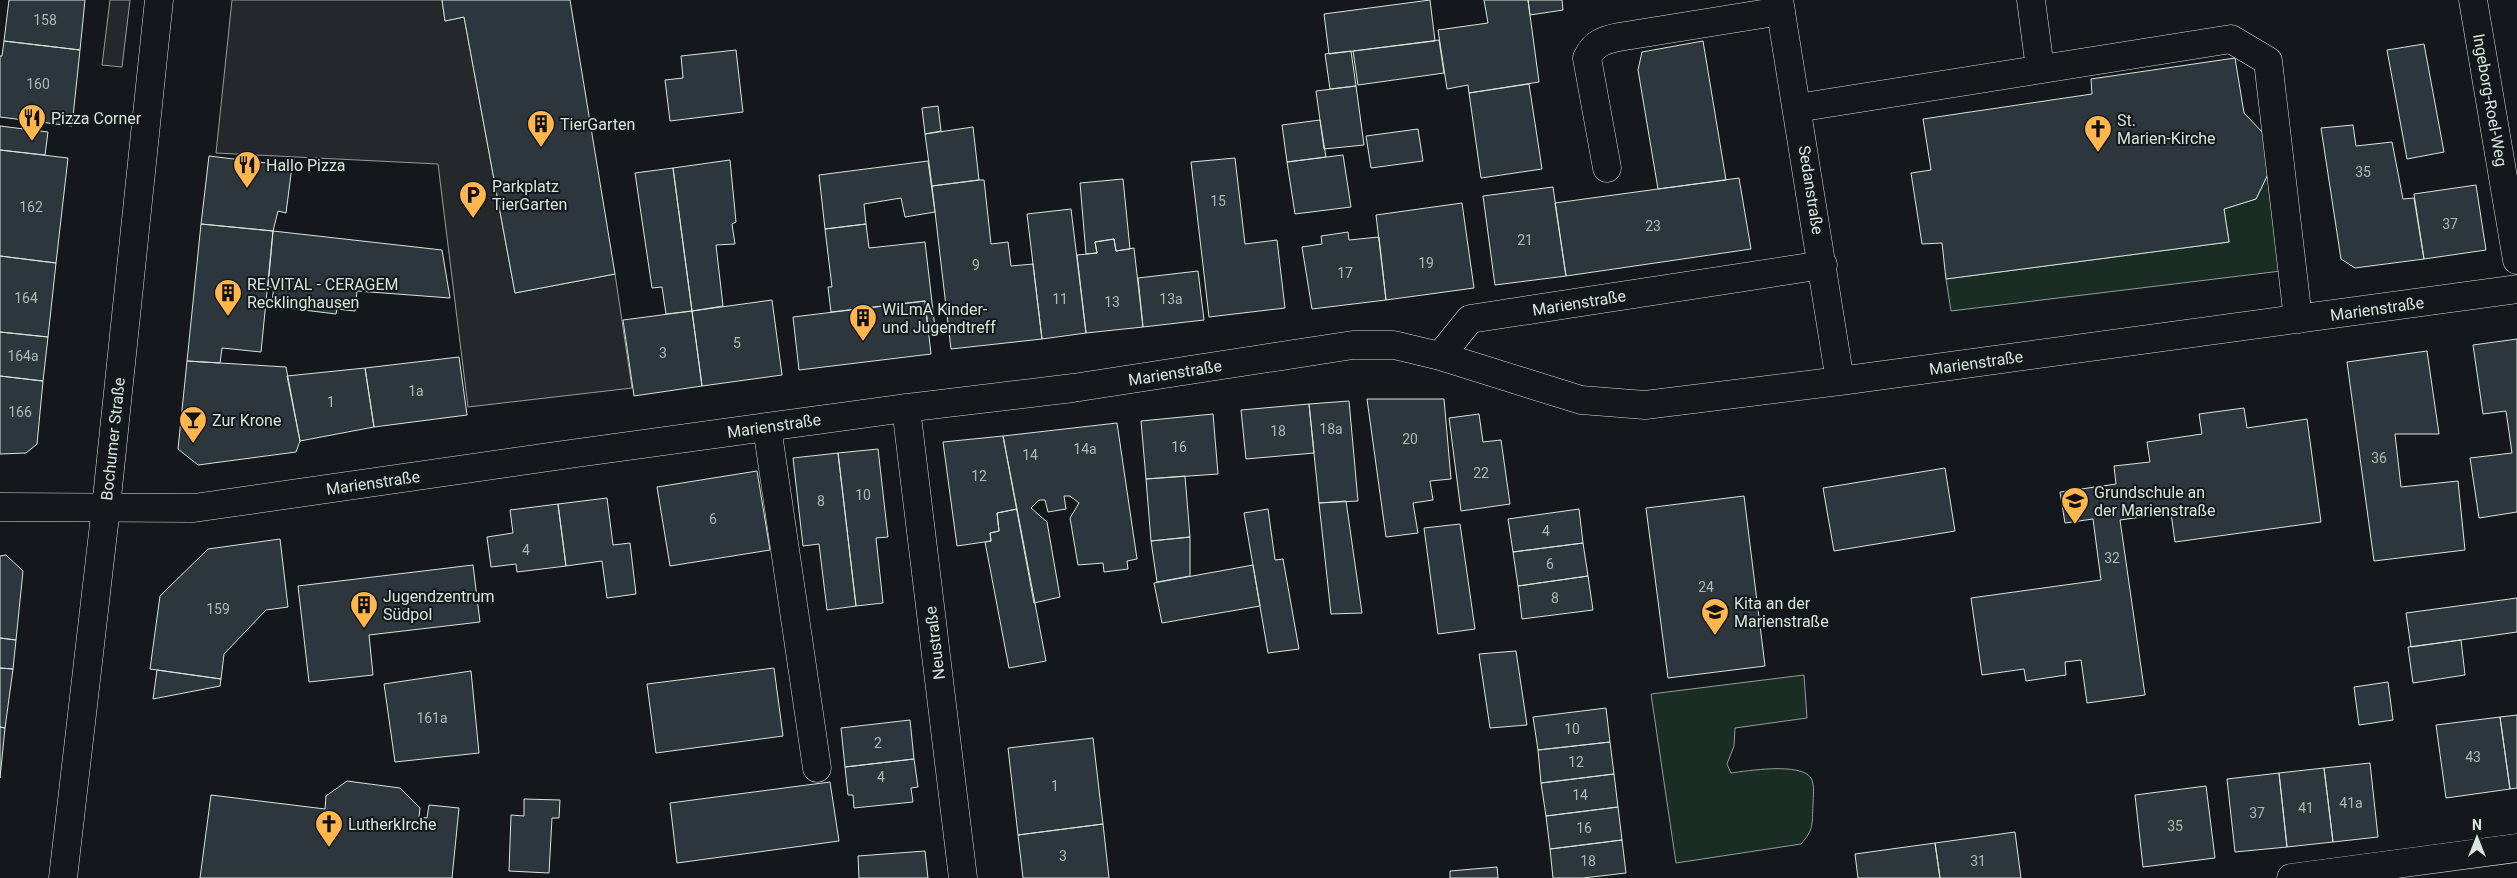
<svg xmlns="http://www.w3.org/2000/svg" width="2517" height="878" font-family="Roboto,sans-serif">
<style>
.green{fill:#1a2d24;stroke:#939e99}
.parking{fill:#24282b;stroke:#939e99}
.building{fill:#2c363c;stroke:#d8e6dc}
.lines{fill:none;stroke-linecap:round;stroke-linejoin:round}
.minor-casing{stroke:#d8e6dc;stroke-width:29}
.major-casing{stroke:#d8e6dc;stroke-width:29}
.minor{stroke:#14181c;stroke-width:28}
.major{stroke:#14181c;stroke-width:28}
.labels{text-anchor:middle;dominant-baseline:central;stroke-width:4;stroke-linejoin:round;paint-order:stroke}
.number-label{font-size:14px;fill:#adbab4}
.street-label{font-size:16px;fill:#d8e6dc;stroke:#14181c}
.poi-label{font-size:16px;fill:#d8e6dc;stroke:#14181c;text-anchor:start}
</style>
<rect width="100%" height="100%" fill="#14181c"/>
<path class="green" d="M2270,170L2281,271L1951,311L1946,279L2229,242L2224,209L2256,199Z
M1804,675L1807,718L1735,728L1734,746L1727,764L1731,773C1746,771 1801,762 1811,778C1815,785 1813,797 1813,805C1812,825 1814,829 1801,844L1676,863L1651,694Z"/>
<path class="parking" d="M110,0H130L122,67L102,65Z
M232,0H442L445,21L464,17L515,293L615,274L632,388L468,407L438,164L216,153Z"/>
<path class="building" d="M9,0H85L80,50L4,41Z
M442,0H570L615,274L515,293L464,17L445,21Z
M1430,0L1435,41L1329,54L1324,14Z
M1484,0H1528L1539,82L1469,93L1468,85L1447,89L1438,30L1488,23Z
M1528,0H1562L1563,10L1530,15Z
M1439,40L1444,73L1358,85L1353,51Z
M4,41L80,50L72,126L0,117V56H2Z
M1703,41L1726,180L1658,189L1638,70L1642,52Z
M2424,44L2444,152L2407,159L2387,50Z
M736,50L743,112L670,121L665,80L683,78L681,56Z
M1351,51L1356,86L1330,89L1325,54Z
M2235,58L2244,113L2266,136L2270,170L2256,199L2224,209L2229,242L1946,279L1942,243L1922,244L1911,173L1931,170L1923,119L2092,94L2091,79Z
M1529,84L1542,169L1481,178L1469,93Z
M1356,86L1364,145L1324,149L1316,91Z
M938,106L941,131L925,134L922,108Z
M1320,120L1326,157L1287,162L1282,125Z
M2353,125L2356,146L2392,142L2403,199L2414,198L2424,259L2355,268L2341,259L2321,128Z
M0,126L48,132L45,155L0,150Z
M973,127L979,180L932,186L925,134Z
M1418,129L1423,161L1371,168L1366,136Z
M0,150L68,158L56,263L0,256Z
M1343,155L1351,207L1295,214L1287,162Z
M209,156L292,166L286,213L278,211L273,231L201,224Z
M1235,158L1245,244L1277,240L1285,308L1209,317L1191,162Z
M730,160L736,222L732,224L735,244L716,245L723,306L692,311L673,168Z
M928,161L935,212L905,217L901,198L864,204L866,224L825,229L819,175Z
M673,168L692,311L666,314L662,287L652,288L635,173Z
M1739,178L1751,249L1566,276L1555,203Z
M1123,179L1130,249L1116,251L1114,239L1095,242L1097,253L1086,254L1080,183Z
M979,180H984L991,244L1008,242L1011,266L1033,264L1042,339L951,349L932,186Z
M2476,185L2486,250L2424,259L2414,194Z
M1553,187L1566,276L1495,285L1483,196Z
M1462,203L1474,288L1386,300L1376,215Z
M1071,209L1086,333L1042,339L1027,214Z
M201,224L273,231L261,352L222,348L220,363L187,361Z
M866,224L869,248L925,242L935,328L928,329L925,301L831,312L828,287H832L825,229Z
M273,231L442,250L450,298L357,291L355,311L337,309L336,314L271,306L274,287H268Z
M1348,232L1349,240L1379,237L1386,300L1312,309L1302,247L1322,244L1321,236Z
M1114,239L1116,251L1134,248L1143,327L1086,333L1077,255L1097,253L1095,242Z
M0,256L56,263L48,337L0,332Z
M1198,271L1204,320L1143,327L1138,278Z
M772,300L782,375L702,386L692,311Z
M925,301L931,354L799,370L793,317Z
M692,311L702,386L634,396L623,320Z
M0,332L48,337L43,381L0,376Z
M2517,339V512L2479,518L2470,458L2512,453L2506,411L2483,414L2473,345Z
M2427,351L2439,434H2395L2401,487L2458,481L2465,550L2374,561L2347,362Z
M459,357L467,415L374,427L365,368Z
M187,361L286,367L300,441L296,452L198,465L178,449Z
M365,368L374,427L300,441L287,376Z
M0,376L43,381L37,444L26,453L0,454Z
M1367,399H1444L1451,479L1430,481L1433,500L1413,503L1418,533L1386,537Z
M1349,401L1358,501L1319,503L1309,404Z
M1309,404L1314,453L1246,459L1241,410Z
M2244,408L2247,428L2307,419L2321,522L2175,542L2171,513L2120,520L2145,695L2087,703L2081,660L2065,662L2066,675L2026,681L2024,669L1982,675L1971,598L2101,580L2093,519L2065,523L2060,492L2116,484L2114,466L2150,462L2147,442L2202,434L2199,414Z
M1213,414L1218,474L1146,479L1141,421Z
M1479,414L1483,442L1501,440L1510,504L1461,511L1449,418Z
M1117,423L1137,559L1127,561L1128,569L1104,572L1103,563L1078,565L1070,518L1079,503L1070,496H1064L1066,509L1048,512L1045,500H1039L1031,508L1047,522L1060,597L1034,603L1003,436Z
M1003,436L1017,509L997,513L999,531L990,533L991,541L957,546L943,442Z
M878,449L888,537L876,538L883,603L856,606L838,453Z
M838,453L856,606L827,610L819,544L803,546L793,458Z
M1945,468L1955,531L1834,551L1823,488Z
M757,471L770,550L670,566L657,487Z
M1185,476L1190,537L1151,541L1146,479Z
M1744,496L1765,666L1668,678L1646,508Z
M607,498L613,545L630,543L636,594L607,598L602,561L566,566L558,504Z
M1346,501L1362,613L1331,614L1319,503Z
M558,504L566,566L517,572L516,564L491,567L487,537L513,533L510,510Z
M1017,509L1046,661L1009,668L985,542L991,541L990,533L999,531L997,513Z
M1268,509L1275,560L1283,559L1299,649L1268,653L1244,513Z
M1579,509L1583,543L1513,552L1508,519Z
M1460,524L1475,629L1438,634L1424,528Z
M1190,537V576L1157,582L1151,541Z
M280,539L288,607L266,610L224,654L221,679L150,669L160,596L208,549Z
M1583,543L1588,576L1518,586L1513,552Z
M6,555L23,571L16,640L0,638V556Z
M473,565L480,622L369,635L373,675L309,682L298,586Z
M1253,565L1260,606L1162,623L1154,583Z
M1588,576L1593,610L1522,619L1518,586Z
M2517,598V632L2411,647L2406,613Z
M0,638L16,640L13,669L0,668Z
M2461,640L2465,675L2413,683L2408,647Z
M1516,651L1527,725L1490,728L1479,654Z
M0,668L13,669L5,728L0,727Z
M774,668L783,736L656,753L647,684Z
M157,670L221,679L220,686L153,699Z
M471,671L479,753L395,762L384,684Z
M2388,682L2393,720L2359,725L2354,687Z
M1606,708L1610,742L1538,750L1533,717Z
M2517,715V788L2510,789L2500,717Z
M2500,717L2510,789L2446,798L2436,725Z
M910,720L914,759L845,767L841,728Z
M0,727L5,728L0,778Z
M1093,738L1103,824L1018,835L1008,748Z
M1610,742L1614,774L1541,783L1538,750Z
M914,759L918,787L911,788L913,802L854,808L853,795H848L845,767Z
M2370,763L2378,837L2333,842L2324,768Z
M2324,768L2333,842L2287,847L2279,773Z
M2279,773L2287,847L2235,852L2227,779Z
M1614,774L1618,807L1546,816L1541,783Z
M347,781L400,788L420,808L419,817L427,818L429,805L459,808L452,878H200L211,795L325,809L326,796Z
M830,782L839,841L677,863L670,803Z
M2206,786L2215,858L2143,867L2135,795Z
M524,799L560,800L559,818H552L549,873L509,871L511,815L524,816Z
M1618,807L1622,840L1550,849L1546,816Z
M1103,824L1109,878H1023L1018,835Z
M2015,832L2021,878H1940L1935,843Z
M1622,840L1626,873L1583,878H1553L1550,849Z
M1935,843L1940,878H1858L1855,854Z
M925,851L928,878H859L858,856Z
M1497,867L1498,878H1450V871Z"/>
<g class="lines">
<defs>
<path id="minor" d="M1779,0L1840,381
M2031,0L2040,69
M2473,0L2517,260
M1797,108L2231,39L2268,61L2298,319
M1607,168L1587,58C1594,43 1604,40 1619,37L1781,11
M1440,356L1470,319L1823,265
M906,408L963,878
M767,427L817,768
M0,507L194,508L577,453L906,408L1073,388L1353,345H1394L1440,356L1581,400L1645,405L1840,381L2517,289
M2291,878L2517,848"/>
<path id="major" d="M63,878L106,507L159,0"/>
</defs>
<use href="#minor" class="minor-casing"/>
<use href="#major" class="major-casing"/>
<use href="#minor" class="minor"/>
<use href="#major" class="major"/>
</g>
<defs>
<symbol id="restaurant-pin" viewBox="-11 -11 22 30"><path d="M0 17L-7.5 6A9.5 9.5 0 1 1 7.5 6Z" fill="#ffb74d" stroke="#14181c"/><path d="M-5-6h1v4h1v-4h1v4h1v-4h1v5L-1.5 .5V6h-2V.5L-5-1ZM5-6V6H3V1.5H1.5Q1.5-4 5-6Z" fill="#111"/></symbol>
<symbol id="building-pin" viewBox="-11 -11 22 30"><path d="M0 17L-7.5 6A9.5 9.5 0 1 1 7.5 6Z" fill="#ffb74d" stroke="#14181c"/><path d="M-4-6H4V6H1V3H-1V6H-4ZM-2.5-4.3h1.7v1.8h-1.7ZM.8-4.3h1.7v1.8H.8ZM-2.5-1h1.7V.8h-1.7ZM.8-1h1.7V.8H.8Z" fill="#111"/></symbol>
<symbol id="church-pin" viewBox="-11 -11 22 30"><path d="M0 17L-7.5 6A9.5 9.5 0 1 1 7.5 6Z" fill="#ffb74d" stroke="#14181c"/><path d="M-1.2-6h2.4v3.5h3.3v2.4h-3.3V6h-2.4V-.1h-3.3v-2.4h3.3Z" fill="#111"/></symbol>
<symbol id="parking-pin" viewBox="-11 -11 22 30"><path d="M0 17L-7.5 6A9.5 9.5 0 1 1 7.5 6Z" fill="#ffb74d" stroke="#14181c"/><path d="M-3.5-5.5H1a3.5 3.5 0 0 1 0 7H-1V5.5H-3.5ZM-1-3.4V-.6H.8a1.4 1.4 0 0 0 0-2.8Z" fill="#111"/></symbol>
<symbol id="bar-pin" viewBox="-11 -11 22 30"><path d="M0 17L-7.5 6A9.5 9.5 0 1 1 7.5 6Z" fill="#ffb74d" stroke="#14181c"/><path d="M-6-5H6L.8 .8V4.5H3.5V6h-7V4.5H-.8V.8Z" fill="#111"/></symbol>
<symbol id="school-pin" viewBox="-11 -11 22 30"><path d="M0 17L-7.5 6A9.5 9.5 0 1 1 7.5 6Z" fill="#ffb74d" stroke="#14181c"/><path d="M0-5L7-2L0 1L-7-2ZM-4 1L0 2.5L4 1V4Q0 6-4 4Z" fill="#111"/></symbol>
</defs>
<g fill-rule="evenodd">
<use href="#restaurant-pin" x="16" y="102" width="32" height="43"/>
<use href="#building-pin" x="525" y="108" width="32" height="43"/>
<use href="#church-pin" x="2082" y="113" width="32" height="43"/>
<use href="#restaurant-pin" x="231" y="149" width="32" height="43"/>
<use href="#parking-pin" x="457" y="179" width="32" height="43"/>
<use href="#building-pin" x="212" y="277" width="32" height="43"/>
<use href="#building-pin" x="847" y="302" width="32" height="43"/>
<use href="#bar-pin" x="177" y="404" width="32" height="43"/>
<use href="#school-pin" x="2059" y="485" width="32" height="43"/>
<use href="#building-pin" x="348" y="589" width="32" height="43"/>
<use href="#school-pin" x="1699" y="596" width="32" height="43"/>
<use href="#church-pin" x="313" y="808" width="32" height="43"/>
</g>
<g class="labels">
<g class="number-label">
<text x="45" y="20">158</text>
<text x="38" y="84">160</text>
<text x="2363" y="172">35</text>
<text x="1218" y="201">15</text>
<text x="31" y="207">162</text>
<text x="2450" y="224">37</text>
<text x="1653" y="226">23</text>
<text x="1525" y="240">21</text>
<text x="1426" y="263">19</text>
<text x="976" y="265">9</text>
<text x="1345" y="273">17</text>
<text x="26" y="298">164</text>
<text x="1060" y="299">11</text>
<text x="1171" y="299">13a</text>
<text x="1112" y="302">13</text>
<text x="737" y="343">5</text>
<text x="663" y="353">3</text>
<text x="23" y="356">164a</text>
<text x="416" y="391">1a</text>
<text x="331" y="402">1</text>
<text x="20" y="412">166</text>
<text x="1331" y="429">18a</text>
<text x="1278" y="431">18</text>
<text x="1410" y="439">20</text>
<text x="1179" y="447">16</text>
<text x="1085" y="449">14a</text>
<text x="1030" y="455">14</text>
<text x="2379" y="458">36</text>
<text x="1481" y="473">22</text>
<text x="979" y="476">12</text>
<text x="863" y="495">10</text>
<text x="821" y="501">8</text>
<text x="713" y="519">6</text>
<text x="1546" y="531">4</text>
<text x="526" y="550">4</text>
<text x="2112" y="558">32</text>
<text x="1550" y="564">6</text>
<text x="1706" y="587">24</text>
<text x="1555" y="598">8</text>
<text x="218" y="609">159</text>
<text x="432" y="718">161a</text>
<text x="1572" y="729">10</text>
<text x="878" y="743">2</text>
<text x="2473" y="757">43</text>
<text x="1576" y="762">12</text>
<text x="881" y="777">4</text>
<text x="1055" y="786">1</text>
<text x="1580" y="795">14</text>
<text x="2351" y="803">41a</text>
<text x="2306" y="808">41</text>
<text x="2257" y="813">37</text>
<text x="2175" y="826">35</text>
<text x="1584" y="828">16</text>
<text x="1063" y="856">3</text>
<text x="1588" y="861">18</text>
<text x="1978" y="861">31</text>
</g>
<g class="street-label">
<text transform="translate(2490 100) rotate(80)">Ingeborg-Roel-Weg</text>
<text transform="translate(1811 190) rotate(81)">Sedanstraße</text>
<text transform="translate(1579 303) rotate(-9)">Marienstraße</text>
<text transform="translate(2377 309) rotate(-8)">Marienstraße</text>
<text transform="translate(1976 363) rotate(-8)">Marienstraße</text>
<text transform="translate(1175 373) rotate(-9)">Marienstraße</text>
<text transform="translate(774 426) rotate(-8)">Marienstraße</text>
<text transform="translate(113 439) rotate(-84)">Bochumer Straße</text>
<text transform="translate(373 483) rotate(-8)">Marienstraße</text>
<text transform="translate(935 643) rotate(-97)">Neustraße</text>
</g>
<g class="poi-label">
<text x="51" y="118">Pizza Corner</text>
<text x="2117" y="120">St.<tspan x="2117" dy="18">Marien-Kirche</tspan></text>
<text x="560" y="124">TierGarten</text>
<text x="266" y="165">Hallo Pizza</text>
<text x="492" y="186">Parkplatz<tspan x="492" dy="18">TierGarten</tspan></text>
<text x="247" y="284">RE.VITAL - CERAGEM<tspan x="247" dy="18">Recklinghausen</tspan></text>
<text x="882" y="309">WiLmA Kinder-<tspan x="882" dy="18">und Jugendtreff</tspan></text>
<text x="212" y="420">Zur Krone</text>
<text x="2094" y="492">Grundschule an<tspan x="2094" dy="18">der Marienstraße</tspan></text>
<text x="383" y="596">Jugendzentrum<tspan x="383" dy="18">Südpol</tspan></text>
<text x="1734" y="603">Kita an der<tspan x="1734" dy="18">Marienstraße</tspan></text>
<text x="348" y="824">LutherkIrche</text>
</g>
</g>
<g transform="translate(2477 838)" stroke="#14181c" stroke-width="4" paint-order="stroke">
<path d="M0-4L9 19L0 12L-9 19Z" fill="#d8e6dc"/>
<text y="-8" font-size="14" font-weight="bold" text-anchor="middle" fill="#d8e6dc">N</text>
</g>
</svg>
